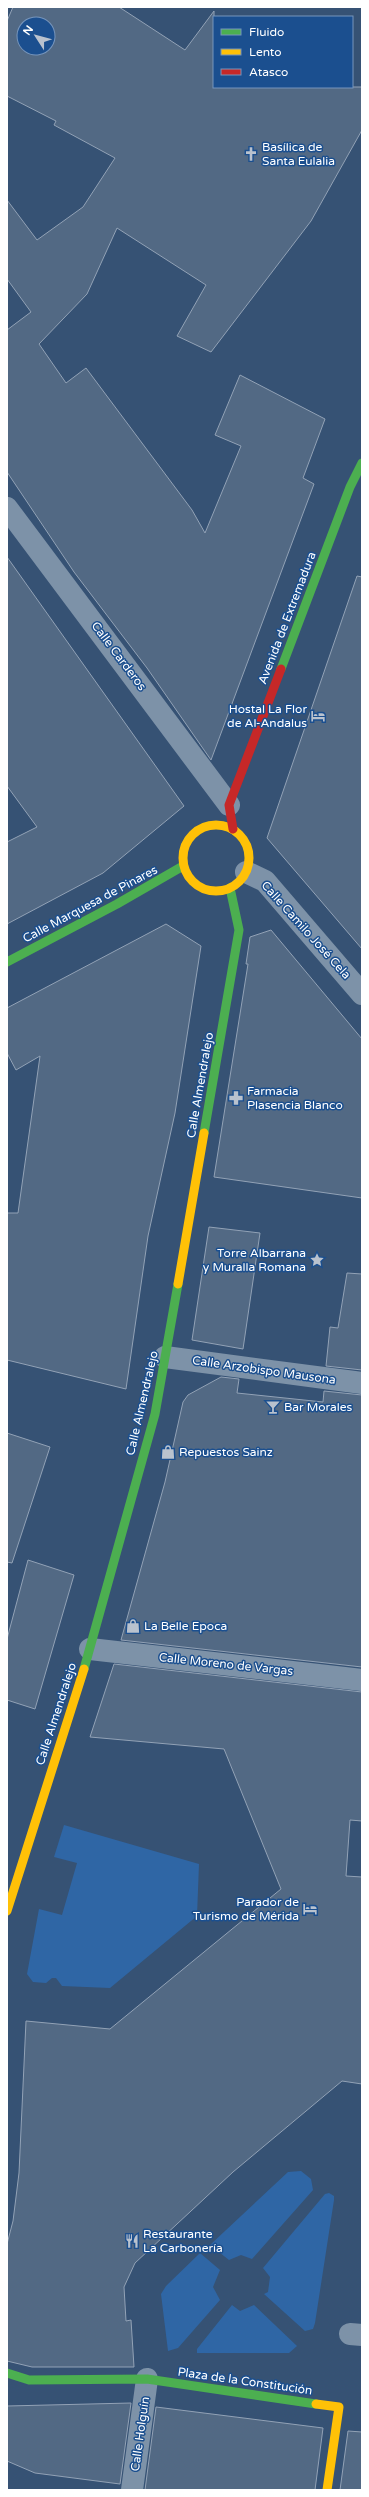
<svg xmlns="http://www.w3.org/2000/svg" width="369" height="2497" font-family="'Varela Round',sans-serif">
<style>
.green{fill:#2f66a5}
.building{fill:#526984;stroke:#92a2b6;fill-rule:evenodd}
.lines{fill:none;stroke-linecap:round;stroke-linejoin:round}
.street{stroke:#7d92a8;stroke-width:22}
.fast{stroke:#4caf50;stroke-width:9}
.slow{stroke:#ffc107;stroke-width:9}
.jam{stroke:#c62828;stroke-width:9}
.labels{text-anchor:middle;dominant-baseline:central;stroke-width:3;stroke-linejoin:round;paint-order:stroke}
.poi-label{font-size:12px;fill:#fff;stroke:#1b4f8f;text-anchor:start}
.street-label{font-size:12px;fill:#fff;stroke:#1b4f8f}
</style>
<rect width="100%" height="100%" fill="#365274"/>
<path class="green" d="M64,1825L199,1864L197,1916L110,1988L62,1986L56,1978H52L46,1983L33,1982L27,1974L39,1909L62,1915L77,1863L54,1857Z
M301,2171L311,2179L313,2190L252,2259L241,2255L229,2260L210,2245L288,2172Z
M329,2193L334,2196V2200L315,2323L313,2329L305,2331L264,2294L268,2292L270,2277L263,2268L325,2194Z
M200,2253L220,2270L213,2287L220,2300L178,2348L168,2351L161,2294L166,2286Z
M232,2305L240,2311L254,2305L297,2346L289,2353H197V2349Z"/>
<path class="building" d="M13,7H119L185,50L214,11V87H362V130L311,221L211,352L177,336L206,285L117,228L87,294L39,344L66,383L86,368L192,510L205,533L241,446L215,435L240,375L325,419L303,478L314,484L211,760L147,668L74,572L7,472V330L31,312L7,279V200L37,240L83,207L115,158L54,125L56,121L7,96V21ZM24,24H48V48H24Z
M7,557L184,806L103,873L7,924V842L37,827L7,786Z
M357,576L362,577V949L267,838Z
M166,924L201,946L175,1113L148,1236L126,1389L7,1360V1213H18L40,1056L16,1070L7,1053V1008Z
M271,930L362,1039V1198L214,1177L248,964H246L250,937Z
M209,1227L260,1233L243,1349L192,1340Z
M347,1273L362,1274V1370L326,1366L330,1327L338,1328Z
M221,1377L239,1379L237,1393L323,1402L324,1391L362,1395V1667L121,1640L165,1482L183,1402L188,1395Z
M7,1433L50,1447L12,1563L7,1562Z
M28,1560L74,1575L35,1709L7,1700V1639Z
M114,1664L362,1692V1821L350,1820L346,1876L362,1877V2084L342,2081L233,2172L135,2263L124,2287L126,2321L131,2320L134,2367H32L7,2361V2244L13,2221L19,2173L26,2021L110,2029L281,1889L224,1749L90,1737Z
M131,2403L120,2484L35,2473L7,2461V2406Z
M156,2407L323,2428L315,2490H145Z
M348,2431L362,2432V2490H340Z"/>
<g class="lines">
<path class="street" d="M7,508L229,805
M246,872L265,881L362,994
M165,1357L362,1383
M90,1649L362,1680
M350,2334L362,2335
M132,2490L147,2379"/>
<path class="fast" d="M281,669L350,487L362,463
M7,962L117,904L183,866
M204,1133L239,930L230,888
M84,1669L155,1414L178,1284
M7,2373L29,2380L147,2379L316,2404"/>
<path class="slow" d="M183 858a33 33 0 1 1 66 0a33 33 0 1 1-66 0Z
M178,1284L204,1133
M7,1911L84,1669
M316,2404L339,2407L327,2490"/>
<path class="jam" d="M233,829L229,805L281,669"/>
</g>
<defs>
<symbol id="church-bare" viewBox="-9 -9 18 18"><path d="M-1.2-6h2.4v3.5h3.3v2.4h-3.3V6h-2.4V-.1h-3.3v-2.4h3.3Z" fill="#b9c2ce" stroke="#1b4f8f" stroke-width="2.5" paint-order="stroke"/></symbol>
<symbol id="hotel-bare" viewBox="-9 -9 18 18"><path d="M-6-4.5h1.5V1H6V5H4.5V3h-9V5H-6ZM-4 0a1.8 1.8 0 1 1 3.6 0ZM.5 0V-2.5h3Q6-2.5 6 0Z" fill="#b9c2ce" stroke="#1b4f8f" stroke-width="2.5" paint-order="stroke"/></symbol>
<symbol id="pharmacy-bare" viewBox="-9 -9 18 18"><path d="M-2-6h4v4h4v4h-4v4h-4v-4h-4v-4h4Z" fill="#b9c2ce" stroke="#1b4f8f" stroke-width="2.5" paint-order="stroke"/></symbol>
<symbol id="sight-bare" viewBox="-9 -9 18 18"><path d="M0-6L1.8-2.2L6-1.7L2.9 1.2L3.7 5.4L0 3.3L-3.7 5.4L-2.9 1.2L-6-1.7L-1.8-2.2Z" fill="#b9c2ce" stroke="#1b4f8f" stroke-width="2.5" paint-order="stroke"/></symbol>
<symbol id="bar-bare" viewBox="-9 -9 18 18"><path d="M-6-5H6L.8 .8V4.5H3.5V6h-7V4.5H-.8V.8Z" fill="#b9c2ce" stroke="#1b4f8f" stroke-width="2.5" paint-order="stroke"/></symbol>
<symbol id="shop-bare" viewBox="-9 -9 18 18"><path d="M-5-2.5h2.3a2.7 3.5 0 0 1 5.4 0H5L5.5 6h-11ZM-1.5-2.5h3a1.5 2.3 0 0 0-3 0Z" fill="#b9c2ce" stroke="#1b4f8f" stroke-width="2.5" paint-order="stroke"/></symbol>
<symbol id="restaurant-bare" viewBox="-9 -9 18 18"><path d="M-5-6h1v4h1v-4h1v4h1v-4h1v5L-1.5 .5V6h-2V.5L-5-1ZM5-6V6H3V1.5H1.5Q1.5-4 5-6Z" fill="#b9c2ce" stroke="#1b4f8f" stroke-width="2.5" paint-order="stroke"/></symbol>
</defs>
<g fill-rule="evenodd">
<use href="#church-bare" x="241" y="144" width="20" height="20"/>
<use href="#hotel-bare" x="308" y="706" width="20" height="20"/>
<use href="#pharmacy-bare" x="226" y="1088" width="20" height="20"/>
<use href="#sight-bare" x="307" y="1250" width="20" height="20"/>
<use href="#bar-bare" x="263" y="1397" width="20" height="20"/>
<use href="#shop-bare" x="158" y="1442" width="20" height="20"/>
<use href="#shop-bare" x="123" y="1616" width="20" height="20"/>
<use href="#hotel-bare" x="300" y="1899" width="20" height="20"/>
<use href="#restaurant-bare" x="122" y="2231" width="20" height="20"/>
</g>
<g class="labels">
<g class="poi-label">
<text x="262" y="147">Basílica de<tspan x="262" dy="14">Santa Eulalia</tspan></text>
<text x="307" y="709" text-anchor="end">Hostal La Flor<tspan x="307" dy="14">de Al-Andalus</tspan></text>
<text x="247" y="1091">Farmacia<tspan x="247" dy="14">Plasencia Blanco</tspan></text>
<text x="306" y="1253" text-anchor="end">Torre Albarrana<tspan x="306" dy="14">y Muralla Romana</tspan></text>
<text x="284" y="1407">Bar Morales</text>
<text x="179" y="1452">Repuestos Sainz</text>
<text x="144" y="1626">La Belle Epoca</text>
<text x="299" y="1902" text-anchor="end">Parador de<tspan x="299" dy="14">Turismo de Mérida</tspan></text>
<text x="143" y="2234">Restaurante<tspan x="143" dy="14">La Carbonería</tspan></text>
</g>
<g class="street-label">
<text transform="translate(287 618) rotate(-69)">Avenida de Extremadura</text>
<text transform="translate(119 656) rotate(53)">Calle Carderos</text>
<text transform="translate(90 904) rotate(-28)">Calle Marquesa de Pinares</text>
<text transform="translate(306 930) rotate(48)">Calle Camilo José Cela</text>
<text transform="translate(200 1085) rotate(-80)">Calle Almendralejo</text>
<text transform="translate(264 1370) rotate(8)">Calle Arzobispo Mausona</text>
<text transform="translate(142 1403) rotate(-77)">Calle Almendralejo</text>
<text transform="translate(226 1664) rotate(6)">Calle Moreno de Vargas</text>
<text transform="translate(56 1714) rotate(-72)">Calle Almendralejo</text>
<text transform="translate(245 2381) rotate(8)">Plaza de la Constitución</text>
<text transform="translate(140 2434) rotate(-82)">Calle Holguín</text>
</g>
</g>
<rect width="369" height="2497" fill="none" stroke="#ffffff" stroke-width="16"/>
<rect x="213" y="16" width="140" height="72" fill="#1b4f8f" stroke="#7695bc"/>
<rect x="221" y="29" width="20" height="6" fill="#4caf50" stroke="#7695bc"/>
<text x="249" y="36" font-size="12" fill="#ffffff">Fluido</text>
<rect x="221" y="49" width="20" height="6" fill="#ffc107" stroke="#7695bc"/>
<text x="249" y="56" font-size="12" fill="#ffffff">Lento</text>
<rect x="221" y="69" width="20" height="6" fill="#c62828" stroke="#7695bc"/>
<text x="249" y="76" font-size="12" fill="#ffffff">Atasco</text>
<g transform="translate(36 36) rotate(306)"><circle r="19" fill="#1b4f8f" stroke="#7695bc"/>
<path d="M0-3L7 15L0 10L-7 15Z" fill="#b9c2ce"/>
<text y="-6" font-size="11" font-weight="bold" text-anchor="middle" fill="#ffffff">N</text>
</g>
</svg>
